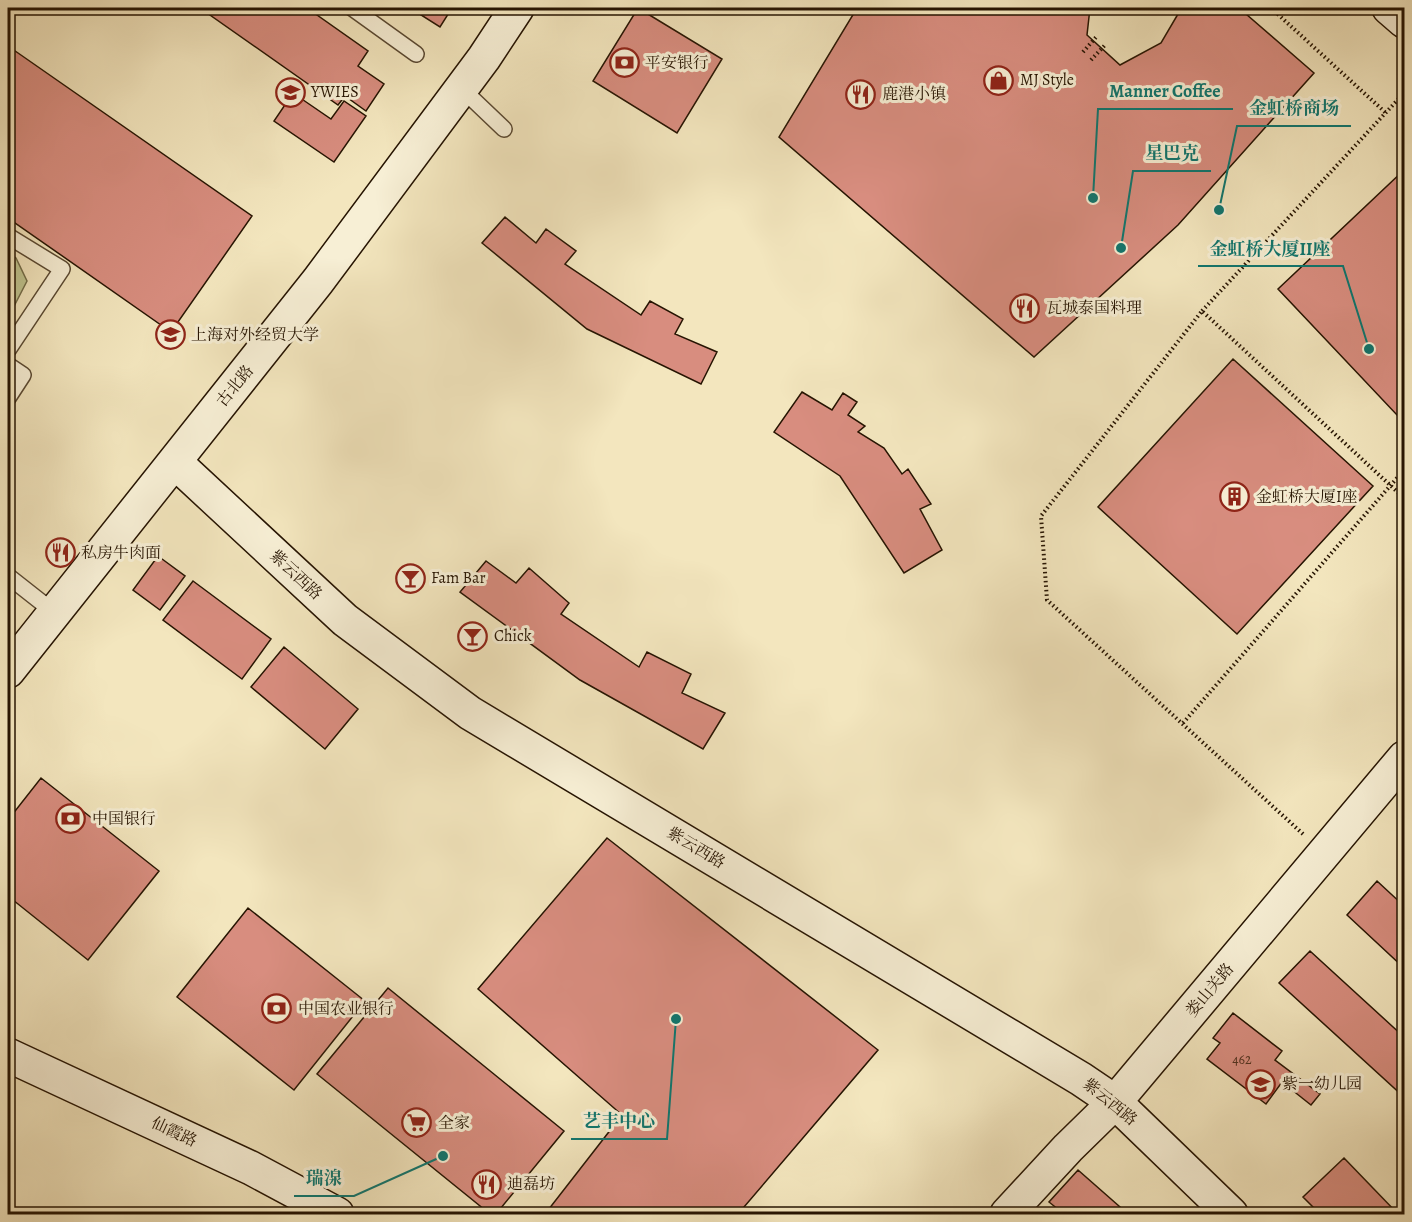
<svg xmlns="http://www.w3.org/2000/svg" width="1412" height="1222" font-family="Alegreya,'Noto Serif SC',serif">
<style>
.green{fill:#bfc48f;stroke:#726c48;stroke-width:1.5}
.building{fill:#d88d7f;stroke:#261402;stroke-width:1.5}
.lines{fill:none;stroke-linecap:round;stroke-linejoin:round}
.lane-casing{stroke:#594831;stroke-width:18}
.secondary-casing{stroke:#261402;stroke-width:36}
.path{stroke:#261402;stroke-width:4;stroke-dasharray:1.5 3;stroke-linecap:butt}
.lane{stroke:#f7efd5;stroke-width:15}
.secondary{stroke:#f7efd5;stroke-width:33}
.labels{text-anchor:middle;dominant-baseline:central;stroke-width:6;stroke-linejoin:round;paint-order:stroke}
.number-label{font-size:14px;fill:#523221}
.poi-label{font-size:16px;fill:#261402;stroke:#f7efd5;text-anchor:start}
.street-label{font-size:16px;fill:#261402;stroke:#f7efd5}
.leader{fill:none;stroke:#0f766e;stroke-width:2}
.callout-dot{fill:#0f766e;stroke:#f7efd5;stroke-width:2}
.callout-label{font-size:18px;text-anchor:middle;font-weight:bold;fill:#0f766e;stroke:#f7efd5;stroke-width:6;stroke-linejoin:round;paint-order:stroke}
</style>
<rect width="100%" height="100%" fill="#f3e6be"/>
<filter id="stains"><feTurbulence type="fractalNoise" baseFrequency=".00333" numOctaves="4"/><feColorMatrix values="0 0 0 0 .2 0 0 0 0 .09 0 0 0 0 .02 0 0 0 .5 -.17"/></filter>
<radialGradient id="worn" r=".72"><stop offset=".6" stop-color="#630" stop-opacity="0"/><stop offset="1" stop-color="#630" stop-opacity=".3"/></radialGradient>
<path class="green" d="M8,252L16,258L27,281L8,318Z"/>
<path class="building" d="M200,8H307L368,51L358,66L384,84L366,111L345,96L338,105Z
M410,8H452L440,27Z
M638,8L722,59L677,133L593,81Z
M857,8H1090L1087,35L1120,65L1161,43L1178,14L1177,8H1239L1314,73L1178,225L1034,357L779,137Z
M8,46L252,216L171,332L8,218Z
M293,93L331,119L344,101L366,116L334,162L274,121Z
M1404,170V408L1397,415L1278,289Z
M505,217L536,243L546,229L576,251L565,264L641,315L650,301L683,319L675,334L717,352L701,384L587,329L482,243Z
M1233,359L1373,486L1237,634L1098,507Z
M802,392L832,410L843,393L857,402L848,415L865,426L858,432L884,448L902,474L908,469L931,504L920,509L942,550L904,573L840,476L774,432Z
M158,556L185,576L160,610L133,590Z
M486,561L516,583L529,568L569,603L561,614L639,667L647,652L691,674L682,693L725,713L703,749L580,680L460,592Z
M193,581L271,639L242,679L163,620Z
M284,647L358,709L325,749L251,687Z
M41,778L159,871L88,960L8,896V820Z
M607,838L878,1050L738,1214H545L622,1115L478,989Z
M1377,881L1404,906V968L1347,915Z
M248,908L365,1001L294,1090L177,997Z
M1310,951L1404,1037V1097L1279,983Z
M388,988L564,1131L496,1214H490L317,1074Z
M1233,1013L1282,1051L1275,1060L1320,1094L1311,1105L1282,1082L1266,1104L1207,1059L1220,1043L1213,1038Z
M1344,1158L1398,1214H1320L1303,1197Z
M1078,1170L1128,1214H1064L1049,1202Z"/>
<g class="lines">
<defs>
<path id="lane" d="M352,8L416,54
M461,88L504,129
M8,236L62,269L8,350
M8,365L23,375L8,398
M8,576L55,613"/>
<path id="secondary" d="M1389,8L1404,21
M175,462L345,620L470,713L1081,1079L1115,1102L1231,1214
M8,671L318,281L484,58L517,8
M8,1055L251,1168L337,1214
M1007,1214L1068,1148L1115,1102L1404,758"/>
</defs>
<use href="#lane" class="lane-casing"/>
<use href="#secondary" class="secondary-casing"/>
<path class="path" d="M1271,8L1386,113
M1083,52L1097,36
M1091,60L1105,45
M1202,311L1404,93
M1183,723L1404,470
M1303,834L1047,600L1041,516L1202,311L1404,498"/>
<use href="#lane" class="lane"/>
<use href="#secondary" class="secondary"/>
</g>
<defs>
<symbol id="bank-ring" viewBox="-11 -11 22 22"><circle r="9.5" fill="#f7efd5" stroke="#8f2418" stroke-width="1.5"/><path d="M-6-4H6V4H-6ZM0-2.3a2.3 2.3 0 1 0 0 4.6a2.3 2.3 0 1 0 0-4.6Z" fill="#8f2418"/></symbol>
<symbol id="shop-ring" viewBox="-11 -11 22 22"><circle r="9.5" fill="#f7efd5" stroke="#8f2418" stroke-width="1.5"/><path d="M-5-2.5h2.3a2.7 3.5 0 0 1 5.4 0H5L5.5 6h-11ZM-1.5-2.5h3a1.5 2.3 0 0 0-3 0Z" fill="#8f2418"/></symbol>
<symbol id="school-ring" viewBox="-11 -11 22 22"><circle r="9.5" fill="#f7efd5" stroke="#8f2418" stroke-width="1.5"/><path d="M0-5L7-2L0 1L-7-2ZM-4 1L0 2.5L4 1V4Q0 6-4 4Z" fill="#8f2418"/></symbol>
<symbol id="restaurant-ring" viewBox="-11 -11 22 22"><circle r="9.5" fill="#f7efd5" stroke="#8f2418" stroke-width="1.5"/><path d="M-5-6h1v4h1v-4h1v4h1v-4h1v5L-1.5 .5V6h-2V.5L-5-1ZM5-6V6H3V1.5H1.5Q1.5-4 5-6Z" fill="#8f2418"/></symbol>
<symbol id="building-ring" viewBox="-11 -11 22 22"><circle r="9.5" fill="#f7efd5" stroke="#8f2418" stroke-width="1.5"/><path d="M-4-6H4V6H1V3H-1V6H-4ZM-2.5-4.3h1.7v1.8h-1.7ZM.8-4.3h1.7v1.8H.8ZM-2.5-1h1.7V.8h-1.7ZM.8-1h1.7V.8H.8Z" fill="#8f2418"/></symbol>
<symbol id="bar-ring" viewBox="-11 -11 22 22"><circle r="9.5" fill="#f7efd5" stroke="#8f2418" stroke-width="1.5"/><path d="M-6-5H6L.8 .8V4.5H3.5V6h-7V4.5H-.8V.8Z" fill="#8f2418"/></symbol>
<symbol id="supermarket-ring" viewBox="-11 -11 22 22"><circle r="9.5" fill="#f7efd5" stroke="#8f2418" stroke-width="1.5"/><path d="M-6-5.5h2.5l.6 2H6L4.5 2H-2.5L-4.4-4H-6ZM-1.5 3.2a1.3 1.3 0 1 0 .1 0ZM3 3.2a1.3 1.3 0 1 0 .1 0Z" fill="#8f2418"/></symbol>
</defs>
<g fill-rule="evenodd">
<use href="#bank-ring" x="608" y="46" width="33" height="33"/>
<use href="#shop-ring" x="982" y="64" width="33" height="33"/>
<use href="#school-ring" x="274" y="76" width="33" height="33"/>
<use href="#restaurant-ring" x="844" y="78" width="33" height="33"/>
<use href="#restaurant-ring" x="1008" y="292" width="33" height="33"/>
<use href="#school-ring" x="154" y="318" width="33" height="33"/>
<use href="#building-ring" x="1218" y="480" width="33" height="33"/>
<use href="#restaurant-ring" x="44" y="536" width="33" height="33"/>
<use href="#bar-ring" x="394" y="562" width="33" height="33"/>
<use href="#bar-ring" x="456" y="620" width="33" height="33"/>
<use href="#bank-ring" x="54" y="802" width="33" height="33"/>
<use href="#bank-ring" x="260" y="992" width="33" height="33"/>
<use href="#school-ring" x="1244" y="1068" width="33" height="33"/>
<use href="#supermarket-ring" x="400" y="1106" width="33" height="33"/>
<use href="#restaurant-ring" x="470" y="1168" width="33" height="33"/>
</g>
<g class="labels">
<g class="number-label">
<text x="1242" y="1059">462</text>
</g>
<g class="poi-label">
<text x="645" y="63">平安银行</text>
<text x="1020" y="80">MJ Style</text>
<text x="311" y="92">YWIES</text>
<text x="882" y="94">鹿港小镇</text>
<text x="1046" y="308">瓦城泰国料理</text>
<text x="191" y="335">上海对外经贸大学</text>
<text x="1256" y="497">金虹桥大厦I座</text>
<text x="81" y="553">私房牛肉面</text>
<text x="431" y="578">Fam Bar</text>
<text x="494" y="636">Chick</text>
<text x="92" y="819">中国银行</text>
<text x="298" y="1009">中国农业银行</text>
<text x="1282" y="1084">紫一幼儿园</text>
<text x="438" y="1123">全家</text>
<text x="507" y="1184">迪磊坊</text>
</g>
<g class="street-label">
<text transform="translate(235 386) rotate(-51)">古北路</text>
<text transform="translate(296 575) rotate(43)">紫云西路</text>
<text transform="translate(696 848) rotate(31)">紫云西路</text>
<text transform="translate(1210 990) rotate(-50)">娄山关路</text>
<text transform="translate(1110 1102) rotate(39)">紫云西路</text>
<text transform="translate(174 1132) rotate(25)">仙霞路</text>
</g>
</g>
<path class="leader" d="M1093 198L1098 109H1233M1219 210L1237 126H1351M1121 248L1133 171H1211M1369 349L1343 266H1198M676 1019L667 1139H571M443 1156L354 1196H294"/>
<g class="callout-dot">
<circle cx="1093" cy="198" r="6"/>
<circle cx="1219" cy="210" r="6"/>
<circle cx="1121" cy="248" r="6"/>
<circle cx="1369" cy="349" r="6"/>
<circle cx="676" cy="1019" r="6"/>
<circle cx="443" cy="1156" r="6"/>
</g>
<g class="callout-label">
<text x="1165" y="97">Manner Coffee</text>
<text x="1294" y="114">金虹桥商场</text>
<text x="1172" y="159">星巴克</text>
<text x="1270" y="255">金虹桥大厦II座</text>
<text x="619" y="1127">艺丰中心</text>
<text x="324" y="1184">瑞湶</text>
</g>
<rect width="1412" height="1222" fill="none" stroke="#f3e6be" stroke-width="30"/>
<rect x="9" y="9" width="1394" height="1204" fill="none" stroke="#261402" stroke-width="3"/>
<rect x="15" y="15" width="1382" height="1192" fill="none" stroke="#261402" stroke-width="1.5"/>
<rect width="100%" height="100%" filter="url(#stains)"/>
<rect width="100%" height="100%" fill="url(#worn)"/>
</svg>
